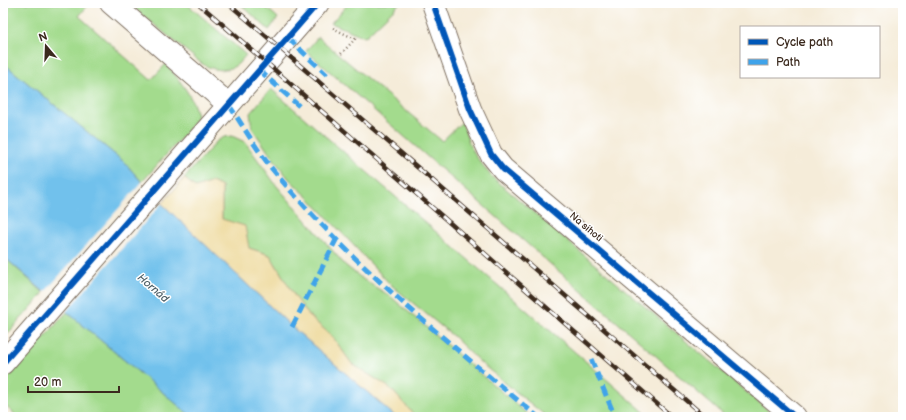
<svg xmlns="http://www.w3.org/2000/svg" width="906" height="420" font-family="'Balsamiq Sans',sans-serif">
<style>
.green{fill:#a3db8d;stroke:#6f8256}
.sand{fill:#eeda9e;stroke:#94825e}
.water{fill:#71c1ec;stroke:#567685}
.pier{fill:#f5ecd9}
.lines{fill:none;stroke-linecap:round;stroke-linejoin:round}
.street-casing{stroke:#7c6e5f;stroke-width:24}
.path{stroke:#7c6e5f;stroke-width:2.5;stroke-dasharray:1 3;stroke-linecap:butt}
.street{stroke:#fff;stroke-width:22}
.rail-casing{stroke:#3b2a1e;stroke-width:4.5}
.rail{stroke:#fff;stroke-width:3;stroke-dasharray:9;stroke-linecap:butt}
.quiet{stroke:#3fa3ea;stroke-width:5;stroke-dasharray:10 5;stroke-linecap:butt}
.cycleway-casing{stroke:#fff;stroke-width:8}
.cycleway{stroke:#0057b8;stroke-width:6}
.labels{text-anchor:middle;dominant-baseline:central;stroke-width:3;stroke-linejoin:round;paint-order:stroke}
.street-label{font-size:10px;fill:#3b2a1e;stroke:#fff}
.water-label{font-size:11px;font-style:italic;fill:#4e5f66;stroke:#fff}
</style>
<rect width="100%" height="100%" fill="#fff"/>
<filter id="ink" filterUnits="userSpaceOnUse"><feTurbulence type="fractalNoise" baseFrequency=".025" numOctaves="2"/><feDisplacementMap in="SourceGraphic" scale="8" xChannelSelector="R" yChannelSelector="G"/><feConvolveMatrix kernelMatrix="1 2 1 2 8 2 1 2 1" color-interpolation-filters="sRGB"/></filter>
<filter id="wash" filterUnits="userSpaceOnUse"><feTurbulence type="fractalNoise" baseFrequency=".012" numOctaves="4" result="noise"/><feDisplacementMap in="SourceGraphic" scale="16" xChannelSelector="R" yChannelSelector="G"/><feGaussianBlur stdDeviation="0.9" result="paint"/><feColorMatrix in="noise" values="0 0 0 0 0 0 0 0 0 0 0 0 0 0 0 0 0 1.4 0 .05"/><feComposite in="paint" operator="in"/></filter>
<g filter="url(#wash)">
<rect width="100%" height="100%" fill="#f5ecd9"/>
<path class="green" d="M3,3H90L79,16L151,80L166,64C179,80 193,95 197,116L189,129L142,182L124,162L3,63Z
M128,3H186L246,55C243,58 239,64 235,66C224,73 210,69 201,63Z
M239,3H261L278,18L269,30Z
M349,3H400L365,37L331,23Z
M318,37L442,141L462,122L469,143L475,155L491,176L604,272L776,417H726L306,51Z
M271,89L650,417H547L482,364L453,336L390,284L309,198L289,179L269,153L252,128L250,113Z
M232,136L245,142L276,185L345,265L364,280L390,296L531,417H416L390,388L352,364L332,336L310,317L294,295L270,255L249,248L222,219V187L212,182L196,188L184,178L217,141L224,137Z
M3,256L44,293L3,339Z
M67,312L192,417H18L3,404V385L6,380Z"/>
<path class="sand" d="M184,178L196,188L212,182L222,187V219L245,226L249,248L270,255L294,295L310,317L332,336L352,364L390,388L416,417H396L292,327L162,204Z"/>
<path class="water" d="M3,63L124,162L157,199L292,327L396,417H192L67,312L3,256Z"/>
<path class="pier" d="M143,181L163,202L65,313L43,294Z"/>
</g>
<g filter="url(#ink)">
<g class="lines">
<defs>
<path id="street" d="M111,3L229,105
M433,3L470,109L491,154L503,169L795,417
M3,363L318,3"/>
</defs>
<use href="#street" class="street-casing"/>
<path class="path" d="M333,28L355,39L340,55"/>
<use href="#street" class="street"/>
<defs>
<path id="rail" d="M198,3L672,417
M228,3L705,417"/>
</defs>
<use href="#rail" class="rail-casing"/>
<use href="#rail" class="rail"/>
<path class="quiet" d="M288,38L327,75
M259,70L299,106
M229,105C243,126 257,150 273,170C350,263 445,340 538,417
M292,327L336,240
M591,359L615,417"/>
<defs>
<path id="cycleway" d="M433,3L470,109L491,154L503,169L795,417
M3,363L318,3"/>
</defs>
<use href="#cycleway" class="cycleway-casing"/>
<use href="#cycleway" class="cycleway"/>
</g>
</g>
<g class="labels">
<g class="street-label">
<text transform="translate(586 227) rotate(40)">Na sihoti</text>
</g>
<g class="water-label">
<text transform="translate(153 288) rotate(41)">Hornád</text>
</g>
</g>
<rect width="906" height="420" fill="none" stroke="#fff" stroke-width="16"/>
<rect x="740" y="26" width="140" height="52" fill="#ffffff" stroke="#b1aaa5"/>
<rect x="748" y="39" width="20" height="6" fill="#0057b8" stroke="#b1aaa5"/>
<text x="776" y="46" font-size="12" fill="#3b2a1e">Cycle path</text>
<rect x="748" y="59" width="20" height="6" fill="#3fa3ea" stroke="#b1aaa5"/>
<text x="776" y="66" font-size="12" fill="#3b2a1e">Path</text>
<g transform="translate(46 46) rotate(341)" stroke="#ffffff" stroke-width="3" paint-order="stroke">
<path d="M0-3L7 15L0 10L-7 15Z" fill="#3b2a1e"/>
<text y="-6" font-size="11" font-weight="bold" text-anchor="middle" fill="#3b2a1e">N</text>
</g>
<path d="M28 386v6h91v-6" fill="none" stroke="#3b2a1e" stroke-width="2"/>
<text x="34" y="386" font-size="12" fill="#3b2a1e" stroke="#ffffff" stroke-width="3" paint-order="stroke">20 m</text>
</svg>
